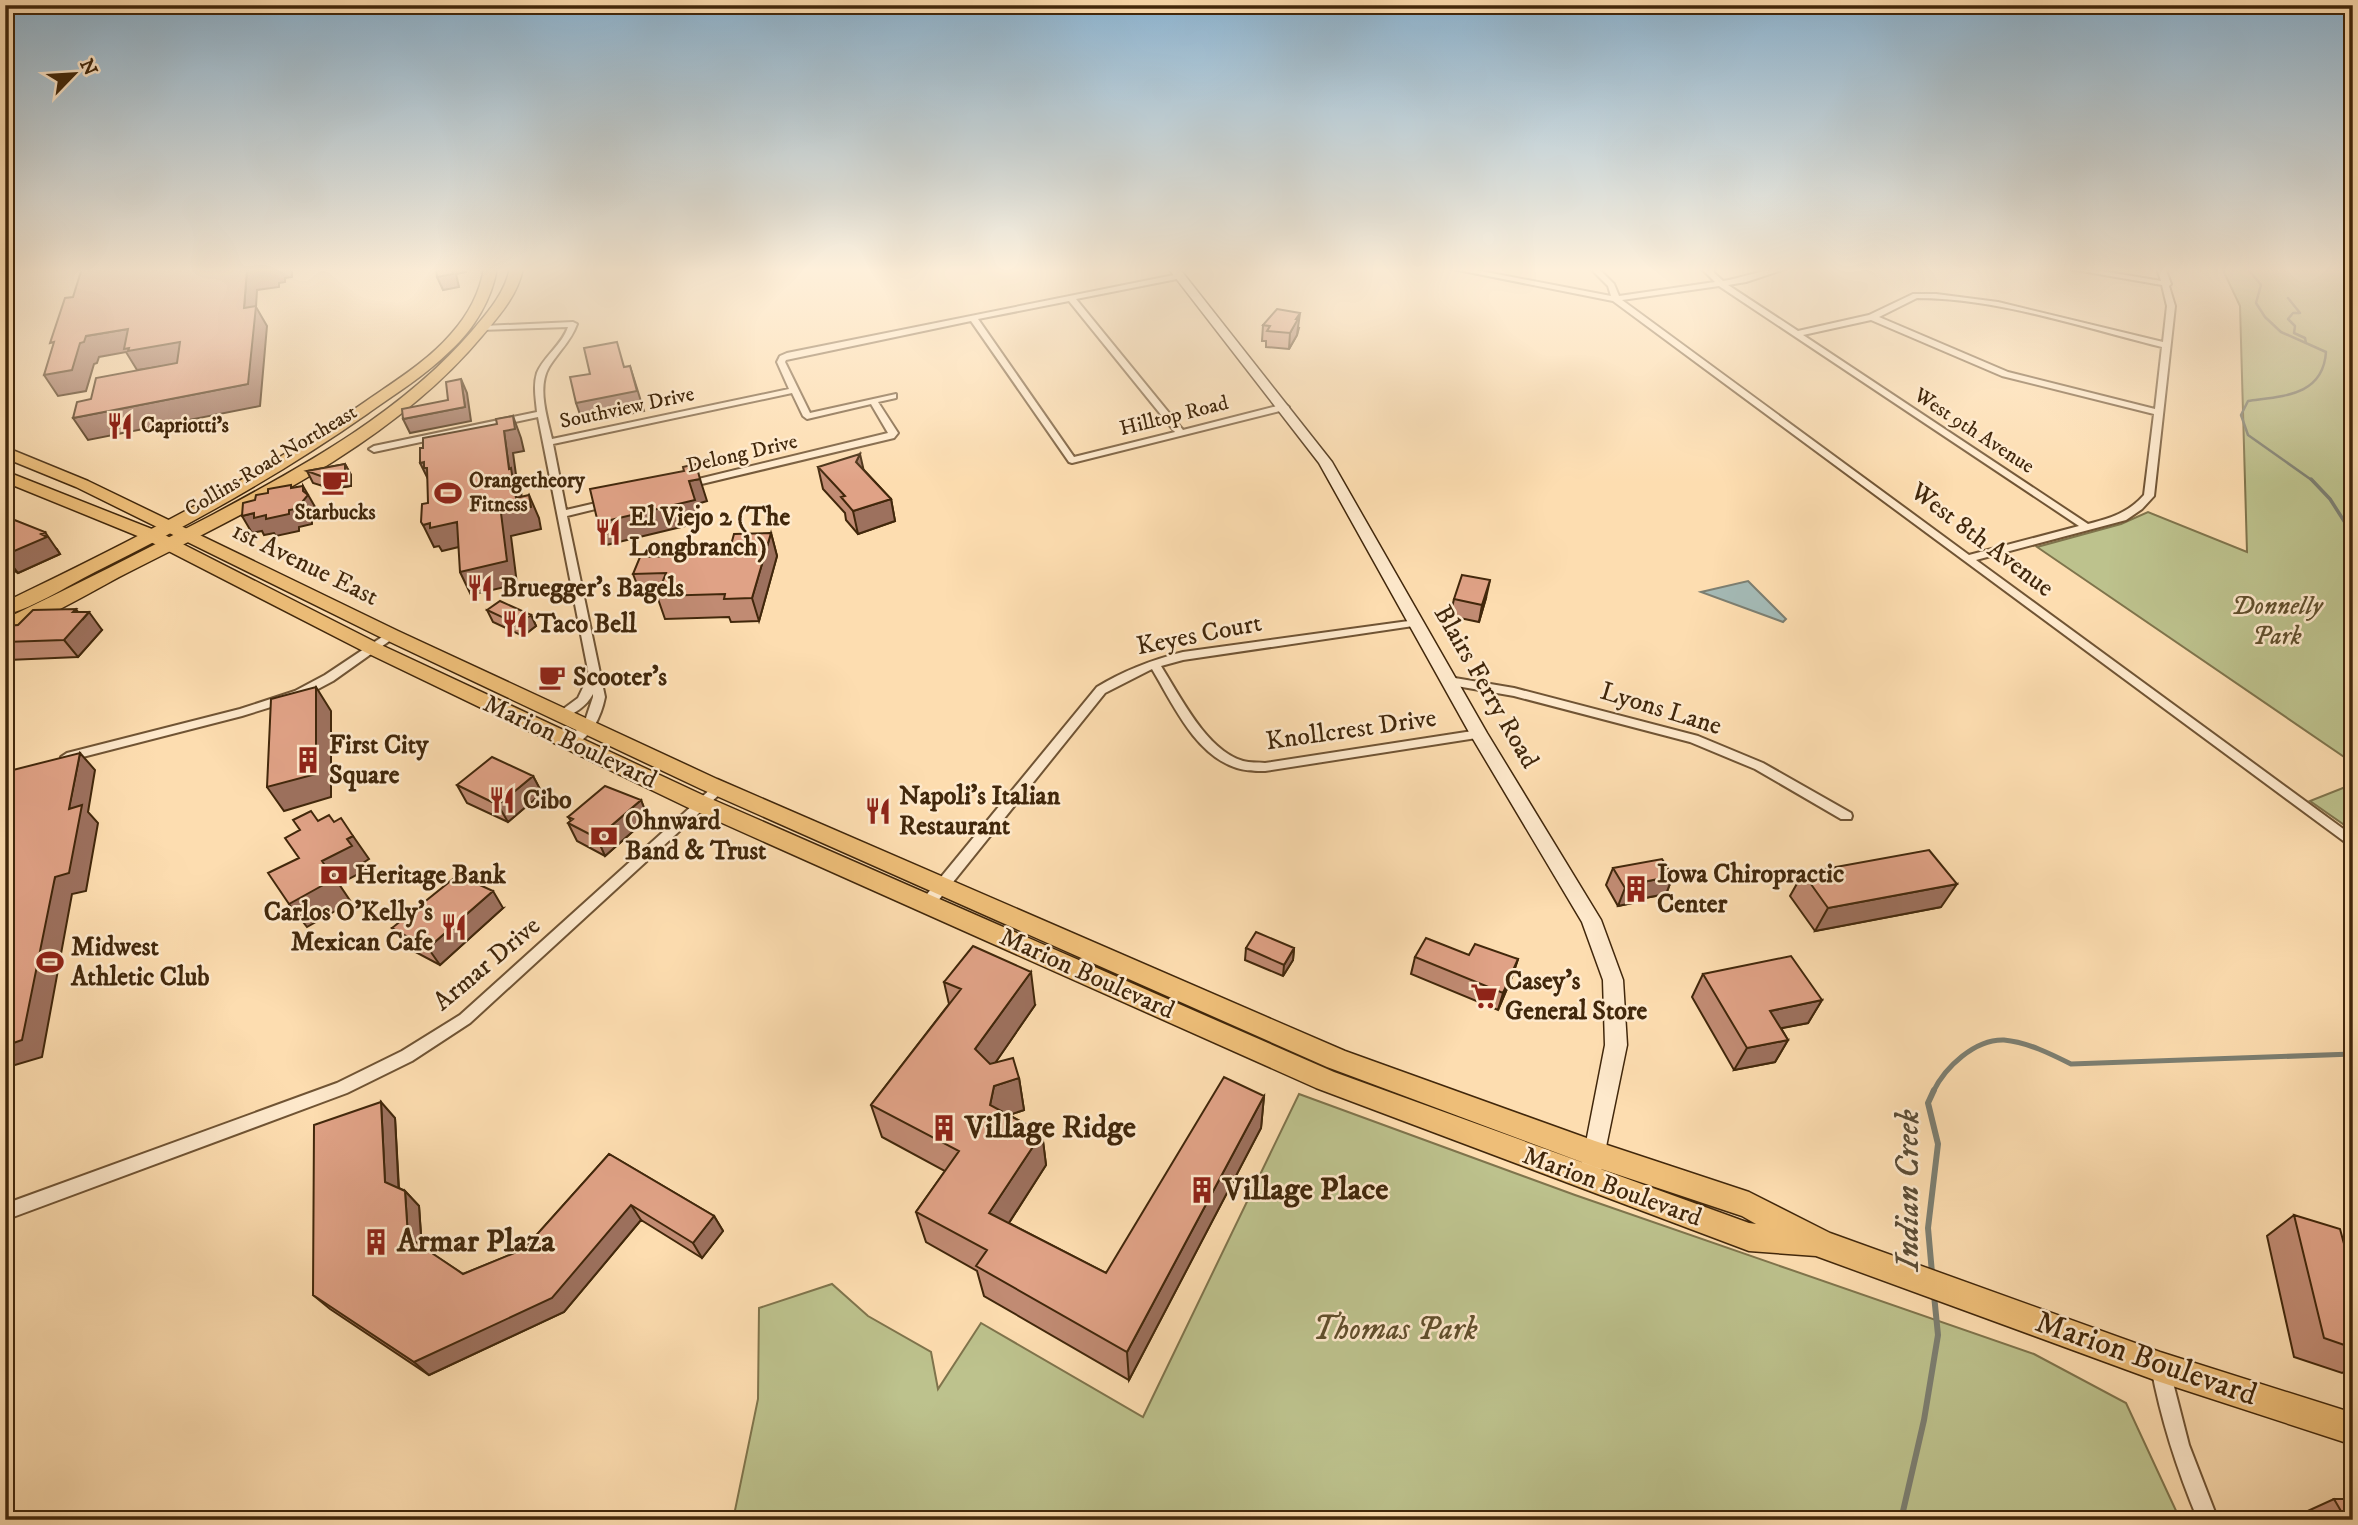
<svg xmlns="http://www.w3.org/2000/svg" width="2358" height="1525" font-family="'IM FELL DW Pica',serif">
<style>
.green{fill:#bdc28d;stroke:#7f744c;stroke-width:2}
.water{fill:#a4bab6;stroke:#7c7f72;stroke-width:2}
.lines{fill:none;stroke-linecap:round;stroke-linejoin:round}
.stream-far3{stroke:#7c7f72;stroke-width:2.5}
.stream-far2{stroke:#7c7f72;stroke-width:3.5}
.stream-far1{stroke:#7c7f72;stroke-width:5}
.stream{stroke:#7c7f72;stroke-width:6}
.minor-casing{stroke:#705434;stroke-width:4}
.secondary-casing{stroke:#41270b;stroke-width:3}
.primary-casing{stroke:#41270b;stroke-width:3}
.trunk-casing{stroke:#41270b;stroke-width:3}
.minor{fill:#fee9cc;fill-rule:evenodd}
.secondary{fill:#fee9cc;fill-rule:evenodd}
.primary{fill:#eebe78;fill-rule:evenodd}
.trunk{fill:#eebe78;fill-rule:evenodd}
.wall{fill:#c18b73;stroke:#41270b;stroke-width:2}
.shaded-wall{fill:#9d715e;stroke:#41270b;stroke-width:2}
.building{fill:#e0a286;stroke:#41270b;stroke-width:2}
.labels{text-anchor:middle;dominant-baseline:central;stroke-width:5;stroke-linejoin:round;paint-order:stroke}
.far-street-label{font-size:21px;fill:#41270b;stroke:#fee9cc}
.far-poi-label{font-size:21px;font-weight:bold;fill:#41270b;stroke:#fee9cc;text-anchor:start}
.poi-label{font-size:26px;font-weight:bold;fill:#41270b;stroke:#fee9cc;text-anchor:start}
.street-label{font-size:26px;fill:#41270b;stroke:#fee9cc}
.park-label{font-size:26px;font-style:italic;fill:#604e2c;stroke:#fee9cc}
.near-poi-label{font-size:32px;font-weight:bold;fill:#41270b;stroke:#fee9cc;text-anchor:start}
.near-park-label{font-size:32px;font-style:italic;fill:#604e2c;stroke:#fee9cc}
.near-street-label{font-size:32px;fill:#41270b;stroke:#fee9cc}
.near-water-label{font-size:33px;font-style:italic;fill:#5a4c36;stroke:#fee9cc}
</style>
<rect width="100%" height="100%" fill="#fdddb0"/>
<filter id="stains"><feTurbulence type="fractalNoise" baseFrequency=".00286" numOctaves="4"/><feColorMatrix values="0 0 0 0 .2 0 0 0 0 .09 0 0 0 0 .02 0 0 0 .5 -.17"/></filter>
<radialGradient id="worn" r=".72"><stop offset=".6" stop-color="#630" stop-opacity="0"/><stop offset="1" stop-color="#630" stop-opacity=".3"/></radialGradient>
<path class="green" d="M2222,268H2353V763L2037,547L2121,524L2148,512L2247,552L2240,306Z
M2353,784V831L2310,801Z
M1299,1094L1575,1195L2034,1354L2126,1403L2178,1515L2175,1520H733L758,1399L759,1308L832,1284L868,1316L931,1352L938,1389L981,1323L1143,1417Z"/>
<path class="water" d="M1748,581L1786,619L1783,622L1701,592Z"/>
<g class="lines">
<path class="stream-far3" d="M2247,268L2261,285L2256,303L2265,317L2281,332L2326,352C2323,396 2283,396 2248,401L2241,415L2248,435L2313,481
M2288,298L2300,313H2293L2288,319L2295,326L2294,333L2305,338L2306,343"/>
<path class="stream-far2" d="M2311,479L2330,499L2353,535"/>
<path class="stream-far1" d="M1933,1092C1945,1067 1975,1039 2004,1040C2027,1042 2051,1054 2071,1064L2353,1054"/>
<path class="stream" d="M1932,1273L1928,1228L1938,1144L1928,1103L1934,1090
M1901,1520L1924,1420L1938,1335L1934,1295"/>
<defs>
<path id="minor" d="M1448,268H1465L1611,296L1608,286L1590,268H1598L1614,284L1619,296L1715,282L1701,268H1709L1723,281C1745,277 1766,268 1788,268L1746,282L1728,285L1798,331L1869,315L1913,294H1936L1998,302L2163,342L2167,306L2162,285L2064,268H2084L2161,281L2157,268H2165L2171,284L2169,286L2175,306L2154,496L2142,509L2126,520L1976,560L2353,836V848L1613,301ZM1719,286L2079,526L1969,555L1622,300ZM1917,298C1998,298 2084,328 2162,347L2155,409L2008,372L1879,317ZM1871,320L2002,376L2154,414L2144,495C2128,513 2111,518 2088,524L1803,335Z
M1179,274H1182V278L1076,299L1183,430L1285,404L1289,407L1288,409L1072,463L1069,462L971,321L786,360L785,362L810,413L896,394V398L878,402L898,433L894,438L685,488L682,487V483L888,433L871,404L807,419L803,416L792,393L553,444L566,510L609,500L614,503L612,505L567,516L605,697C601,717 591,738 572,746L566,742L585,721L593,697V694C586,707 574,714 561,719L555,715L578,698L589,675L538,417L374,452L369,449L374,446L537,412C536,400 533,386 537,373C544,356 562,345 568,327L480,330L479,328L483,326L573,322L577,324C571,341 559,351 549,367C537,387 547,417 552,439L789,389L777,362L780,356L787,353ZM1069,301L1175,432L1074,457L978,319Z
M1416,620L1420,621L1421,623L1420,625L1183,660L1161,666C1180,696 1206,750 1243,761C1250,763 1258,762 1265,763L1479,730L1483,731L1485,734L1483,737L1265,771C1256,771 1246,771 1237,768C1195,755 1173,704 1152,669L1105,693L933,907L928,908L923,907L921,903L923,899L1097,687C1125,670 1152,660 1183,652Z
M391,631L395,633L397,635L395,637L333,681L303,697L242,716L67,761L61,757L67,753L240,709L295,691L325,675Z
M1449,677L1514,688L1698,736L1763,763L1851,813L1852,816L1851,819H1841L1755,769L1690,742L1514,696L1445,684L1443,681Z
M718,784L724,789L722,792L470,1023L412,1061L347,1093L5,1220V1204L337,1083L402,1051L460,1015L714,786Z
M2160,1358L2166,1361L2169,1367L2189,1445L2218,1520H2198C2177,1470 2161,1420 2151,1367L2154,1361Z"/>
<path id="secondary" d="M1168,268H1179L1332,462L1487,733L1601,920L1623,980L1627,1045L1601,1171L1593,1174L1585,1171L1582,1163L1605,1045L1603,980L1582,922L1470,734L1319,463Z"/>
<path id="primary" d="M5,447L88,481L398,631L717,779L1345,1051L1595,1141L1749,1192L1830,1233L2160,1352L2353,1413V1445L2160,1382L1816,1256L1749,1251L1316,1088L693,810L365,652L145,539L5,482V471L157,531L379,644L709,798L1334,1072L1749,1223L1756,1224L1742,1216L1595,1167L1327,1067L701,789L384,639L76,487L5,458Z"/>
<path id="trunk" d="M484,268H497C492,299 474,329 451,350C426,375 395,394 367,414C283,473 193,523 101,569C72,583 36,607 5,615V602C127,543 247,483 359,406C390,384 426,363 451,334C468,315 480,293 484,268Z
M510,268H523C518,295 499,316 482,336C390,446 250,510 125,574C92,591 40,623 5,632V619C76,585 145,550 214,514C307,464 402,412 472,331C488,312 505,293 510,268Z"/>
</defs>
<use href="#minor" class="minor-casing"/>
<use href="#secondary" class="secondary-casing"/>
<use href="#primary" class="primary-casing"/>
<use href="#trunk" class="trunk-casing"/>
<use href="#minor" class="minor"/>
<use href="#secondary" class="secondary"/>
<use href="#primary" class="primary"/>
<use href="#trunk" class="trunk"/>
</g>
<path class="wall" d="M1263,325L1299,328L1297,335L1289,349L1266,347V341H1262Z
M345,464L351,475V486L332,489L313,483L307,471Z
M818,467L864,470L891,499L895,521L858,534L846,520L845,513L823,489Z
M5,522L57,549L60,554L18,573L5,565Z
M771,533L777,556L759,621L731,622L729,617L665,619L657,596L642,597L633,574L714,555L731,545Z
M1486,598L1479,622L1450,616L1454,599Z
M487,610L531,615L536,626L523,636L493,622Z
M78,612L102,630L78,657L8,660L5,656V629L18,625Z
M533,776L542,793L508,822L467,803L457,785Z
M641,800L648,818L605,856L577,841L568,823L571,821L568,817Z
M1613,868L1673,876L1666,894L1634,900L1632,903L1618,906L1606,885Z
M1803,873L1941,907L1815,931L1790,896Z
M503,908L440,965L404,946L392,928Z
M1246,948H1294L1293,960L1283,976L1245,960Z
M1469,955L1518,959L1512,977L1498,1010L1411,974L1415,957Z
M1703,974L1822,1000L1808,1023L1781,1028L1788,1040L1775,1062L1734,1070L1692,997Z
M944,982L1035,1005L995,1063L1019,1078L1024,1110L1009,1115L1042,1133L1046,1165L1009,1223L1106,1273L1264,1096L1261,1128L1129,1380L984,1296L977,1271L926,1242L916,1212L945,1171L882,1137L871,1105L949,1004Z
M395,1118L399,1188L405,1191L419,1206L422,1247L463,1274L524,1249L609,1154L714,1216L723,1231L702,1258L641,1220L564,1312L429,1375L330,1309L313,1295Z
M2294,1215L2353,1277V1366L2342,1373L2294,1357L2267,1236Z
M2334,1499L2353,1520H2304L2301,1514Z"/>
<path class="shaded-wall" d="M258,268H292V277L285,278V282L279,283V287L257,290L256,307L267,326L260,406L88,440L73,418L248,384L244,308L247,270Z
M452,268H466V272L456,274L459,287L443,290L437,277Z
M1300,313L1297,335L1289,349L1290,333Z
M128,329L180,342L192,362L137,370L126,352L99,357L97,363L94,364L86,391L58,396L44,375L80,343L86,336Z
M630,366L644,411L583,423L576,403Z
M461,379L467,393L471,421L410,433L403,419L465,407Z
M513,416L521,438L524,451L513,453L517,482L521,491L523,508L529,495L539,518L541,529L511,536L517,584L471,595L460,572L501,513L516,498L509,469L504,431Z
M860,454L865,476L856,462Z
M424,462L437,490L431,485L420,463Z
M345,464L351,475V486L332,489L326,478Z
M700,479L707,501L697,504L702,522L606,545L598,523L689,481Z
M303,486L318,512L312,518V524L299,527V531L276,536L274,533L264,535L262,531L252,533L242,516L254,513L289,510L303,491Z
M891,499L895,521L858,534L853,511Z
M457,522L467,545L442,551L439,546L434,547L423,525L430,523Z
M45,532L60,554L18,573L5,557V555Z
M771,533L777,556L759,621L752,598Z
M1490,580L1486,598L1479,622L1482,605Z
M76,609L83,619L89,612L102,630L78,657L64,640L73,612Z
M531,615L536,626L523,636L517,624Z
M316,687L331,711V797L284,811L267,787Z
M80,753L95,770L88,812L98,823L86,891L72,894L42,1057L5,1068V1046L55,877Z
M533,776L542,793L508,822L498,805Z
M641,800L648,818L605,856L597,838Z
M353,836L369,859L363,863L368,869L339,884L351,902L307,927L289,904L322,861L347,839Z
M1673,876L1666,894L1634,900L1632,903L1618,906L1625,888L1638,883Z
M1957,884L1941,907L1815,931L1828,908Z
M493,891L503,908L440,965L428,948Z
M1294,948L1293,960L1283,976L1284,965Z
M1518,959L1512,977L1498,1010L1503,993Z
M1031,972L1035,1005L982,1082L975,1049Z
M1822,1000L1808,1023L1757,1033L1770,1011Z
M1788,1040L1775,1062L1734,1070L1747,1048Z
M1019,1078L1024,1110L1000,1118L990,1105L994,1086Z
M1264,1096L1261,1128L1129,1380L1127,1352Z
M381,1102L395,1118L399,1198L385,1182Z
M1042,1133L1046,1165L996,1243L989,1213Z
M405,1191L419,1206L422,1252L408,1237Z
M631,1205L641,1220L564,1312L429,1375L414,1362Z
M714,1216L723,1231L702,1258L693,1243Z"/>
<path class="building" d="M82,268H258L247,270L244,308L256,306L248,384L73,418L77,402L91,399L96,378L177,363L180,342L128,351L129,348L124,349L128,329L86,336L84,342L80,343L72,370L44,375L54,342L50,343L65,298L73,297Z
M436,268H452L453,274L437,277Z
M1277,309L1300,313L1296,319H1298L1290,333L1267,331L1270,326L1263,325Z
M617,342L624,367L630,366L637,391L576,403L570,377L590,374L584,348Z
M461,379L465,407L403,419L402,409L448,400L446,382Z
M513,416L515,429L504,431L509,469L511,468L516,498L529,495L531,507L501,513L507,561L460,572L457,522L430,528V523L423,525L421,522L422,504L428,503L427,468H424V462L420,463V448H423V438L497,424L496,419Z
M860,454L856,462L891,499L853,511L841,497L845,496L818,467Z
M345,464V475L326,478L307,471Z
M696,464L700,479L689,481L695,500L598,523L590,489L684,471L683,467Z
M291,485V488L303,486V491L308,495L303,501L302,508L289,510V514L266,519V515L254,518V513L242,516L243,503L255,500L256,495L268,493V489Z
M12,519L45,532L41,534L47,537L5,555V522Z
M771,533L752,598L724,599L725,594L657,596L666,573L633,574L640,557L714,555L717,546L731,545L734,534Z
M1462,575L1490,580L1482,605L1454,599Z
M500,601L531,615L517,624L487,610Z
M76,609L73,612H89L64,640L5,642V629L8,626L18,625L33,610Z
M316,687V774L267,787L271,699Z
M80,753L69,809L82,805L69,873L55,877L22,1040L5,1046V772Z
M492,757L533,776L498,805L457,785Z
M605,786L641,800L597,838L568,823L573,819L568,817Z
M311,811L318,821L329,815L334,822L341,818L353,836L347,839L352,846L322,861L334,879L289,904L268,873L299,858L285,838L300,830L293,820Z
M1929,850L1957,884L1828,908L1803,873Z
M1662,859L1673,876L1638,883L1639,886L1625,888L1613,868Z
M458,875L493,891L428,948L392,928Z
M1256,932L1294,948L1284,965L1246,948Z
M1426,938L1469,955L1475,944L1518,959L1503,993L1415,957Z
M973,946L1031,972L975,1049L990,1064L1013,1058L1019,1078L994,1086L990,1105L1042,1133L989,1213L1106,1273L1224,1077L1264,1096L1127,1352L976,1266L987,1250L916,1212L959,1151L871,1105L961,989L944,982Z
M1791,956L1822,1000L1770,1011L1788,1040L1747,1048L1703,974Z
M381,1102L385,1182L405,1191L408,1237L463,1274L524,1249L609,1154L714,1216L693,1243L631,1205L552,1298L414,1362L313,1295L314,1125Z
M2294,1215L2340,1229L2353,1277V1348L2324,1338Z
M2334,1499H2353V1520H2319L2318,1518H2345Z"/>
<linearGradient id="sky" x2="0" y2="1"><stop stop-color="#8db6d4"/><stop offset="0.56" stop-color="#fef0db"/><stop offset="1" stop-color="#fef0db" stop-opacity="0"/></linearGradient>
<rect width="2358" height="482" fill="url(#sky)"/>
<defs>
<symbol id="restaurant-bare" viewBox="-9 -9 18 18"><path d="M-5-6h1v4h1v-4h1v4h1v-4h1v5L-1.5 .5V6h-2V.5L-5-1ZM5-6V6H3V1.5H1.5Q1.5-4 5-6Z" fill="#8f2418" stroke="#fee9cc" stroke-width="2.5" paint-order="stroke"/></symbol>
<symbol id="cafe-bare" viewBox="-9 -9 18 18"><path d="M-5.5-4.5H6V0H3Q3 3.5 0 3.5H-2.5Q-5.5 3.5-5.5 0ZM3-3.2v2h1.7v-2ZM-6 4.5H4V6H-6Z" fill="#8f2418" stroke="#fee9cc" stroke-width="2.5" paint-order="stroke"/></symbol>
<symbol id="stadium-bare" viewBox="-9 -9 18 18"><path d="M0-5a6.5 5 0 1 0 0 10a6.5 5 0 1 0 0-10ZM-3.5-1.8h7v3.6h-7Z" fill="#8f2418" stroke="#fee9cc" stroke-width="2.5" paint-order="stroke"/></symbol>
<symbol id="building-bare" viewBox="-9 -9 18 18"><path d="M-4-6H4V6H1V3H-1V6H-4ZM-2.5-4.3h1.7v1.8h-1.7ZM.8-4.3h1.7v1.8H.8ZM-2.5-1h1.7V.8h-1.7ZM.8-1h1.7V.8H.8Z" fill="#8f2418" stroke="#fee9cc" stroke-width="2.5" paint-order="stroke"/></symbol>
<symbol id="bank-bare" viewBox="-9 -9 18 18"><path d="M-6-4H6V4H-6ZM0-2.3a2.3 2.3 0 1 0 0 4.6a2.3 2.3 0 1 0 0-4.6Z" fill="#8f2418" stroke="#fee9cc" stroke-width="2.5" paint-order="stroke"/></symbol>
<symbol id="supermarket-bare" viewBox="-9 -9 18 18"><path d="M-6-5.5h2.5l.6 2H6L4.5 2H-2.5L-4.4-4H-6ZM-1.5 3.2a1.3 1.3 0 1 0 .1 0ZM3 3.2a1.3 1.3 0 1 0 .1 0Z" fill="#8f2418" stroke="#fee9cc" stroke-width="2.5" paint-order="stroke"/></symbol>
</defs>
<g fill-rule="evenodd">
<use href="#restaurant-bare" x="101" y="407" width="38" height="38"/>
<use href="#cafe-bare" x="316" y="463" width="38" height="38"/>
<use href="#stadium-bare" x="429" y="474" width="38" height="38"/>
<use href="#restaurant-bare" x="589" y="513" width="38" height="38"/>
<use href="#restaurant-bare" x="461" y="569" width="38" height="38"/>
<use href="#restaurant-bare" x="496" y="605" width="38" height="38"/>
<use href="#cafe-bare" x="533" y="658" width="38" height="38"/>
<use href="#building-bare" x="289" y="741" width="38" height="38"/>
<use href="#restaurant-bare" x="483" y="781" width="38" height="38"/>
<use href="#restaurant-bare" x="859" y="792" width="38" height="38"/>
<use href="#bank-bare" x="585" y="817" width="38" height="38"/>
<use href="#bank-bare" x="315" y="856" width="38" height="38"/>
<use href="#building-bare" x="1617" y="870" width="38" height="38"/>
<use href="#restaurant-bare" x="435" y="908" width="38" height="38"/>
<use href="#stadium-bare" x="31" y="943" width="38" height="38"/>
<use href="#supermarket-bare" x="1465" y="977" width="38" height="38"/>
<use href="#building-bare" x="925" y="1109" width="38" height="38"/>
<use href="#building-bare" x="1183" y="1171" width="38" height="38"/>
<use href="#building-bare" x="357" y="1223" width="38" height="38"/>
</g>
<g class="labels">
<g class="far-street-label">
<text transform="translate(627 408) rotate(-12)">Southview Drive</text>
<text transform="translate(1174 416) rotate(-14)">Hilltop Road</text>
<text transform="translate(1974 431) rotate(33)">West 9th Avenue</text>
<text transform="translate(742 454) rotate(-13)">Delong Drive</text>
<text transform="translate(271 461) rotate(-31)">Collins Road Northeast</text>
</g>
<g class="far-poi-label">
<text x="141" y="426">Capriotti's</text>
<text x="469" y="481">Orangetheory<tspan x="469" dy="24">Fitness</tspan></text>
<text x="335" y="513" text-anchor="middle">Starbucks</text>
</g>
<g class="poi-label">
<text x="629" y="517">El Viejo 2 (The<tspan x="629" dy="30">Longbranch)</tspan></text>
<text x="501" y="588">Bruegger's Bagels</text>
<text x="536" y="624">Taco Bell</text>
<text x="573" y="677">Scooter's</text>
<text x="329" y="745">First City<tspan x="329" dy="30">Square</tspan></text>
<text x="899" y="796">Napoli's Italian<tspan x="899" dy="30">Restaurant</tspan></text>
<text x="523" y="800">Cibo</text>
<text x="625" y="821">Ohnward<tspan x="625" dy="30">Band &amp; Trust</tspan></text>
<text x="1657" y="874">Iowa Chiropractic<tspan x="1657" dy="30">Center</tspan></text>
<text x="355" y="875">Heritage Bank</text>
<text x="433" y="912" text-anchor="end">Carlos O'Kelly's<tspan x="433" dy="30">Mexican Cafe</tspan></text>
<text x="71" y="947">Midwest<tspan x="71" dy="30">Athletic Club</tspan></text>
<text x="1505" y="981">Casey's<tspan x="1505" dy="30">General Store</tspan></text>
</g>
<g class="street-label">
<text transform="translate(1982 540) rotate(37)">West 8th Avenue</text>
<text transform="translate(305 564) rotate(26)">1st Avenue East</text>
<text transform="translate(1199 635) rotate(-11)">Keyes Court</text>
<text transform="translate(1486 687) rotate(60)">Blairs Ferry Road</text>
<text transform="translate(1661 709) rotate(17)">Lyons Lane</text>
<text transform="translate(1351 730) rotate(-8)">Knollcrest Drive</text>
<text transform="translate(570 742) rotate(25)">Marion Boulevard</text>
<text transform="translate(487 964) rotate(-40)">Armar Drive</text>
<text transform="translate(1087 974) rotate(24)">Marion Boulevard</text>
<text transform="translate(1612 1187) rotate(20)">Marion Boulevard</text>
</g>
<g class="park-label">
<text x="2277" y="606">Donnelly<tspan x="2277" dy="30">Park</tspan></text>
</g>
<g class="near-poi-label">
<text x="965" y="1128">Village Ridge</text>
<text x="1223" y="1190">Village Place</text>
<text x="397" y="1242">Armar Plaza</text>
</g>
<g class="near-park-label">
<text x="1395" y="1330">Thomas Park</text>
</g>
<g class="near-street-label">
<text transform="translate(2146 1359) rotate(19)">Marion Boulevard</text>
</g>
<g class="near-water-label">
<text transform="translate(1908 1190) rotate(-90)">Indian Creek</text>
</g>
</g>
<rect width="2358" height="1525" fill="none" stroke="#fdddb0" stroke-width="28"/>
<rect x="7" y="7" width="2344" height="1511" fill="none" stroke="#41270b" stroke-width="3.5"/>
<rect x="14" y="14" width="2330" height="1497" fill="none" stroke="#41270b" stroke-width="2"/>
<g transform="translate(74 74) rotate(65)" stroke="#fee9cc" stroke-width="5" paint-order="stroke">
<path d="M0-5L12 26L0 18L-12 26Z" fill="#41270b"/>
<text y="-10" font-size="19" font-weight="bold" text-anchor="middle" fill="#41270b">N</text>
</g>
<rect width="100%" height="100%" filter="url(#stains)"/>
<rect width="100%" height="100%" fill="url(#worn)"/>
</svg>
